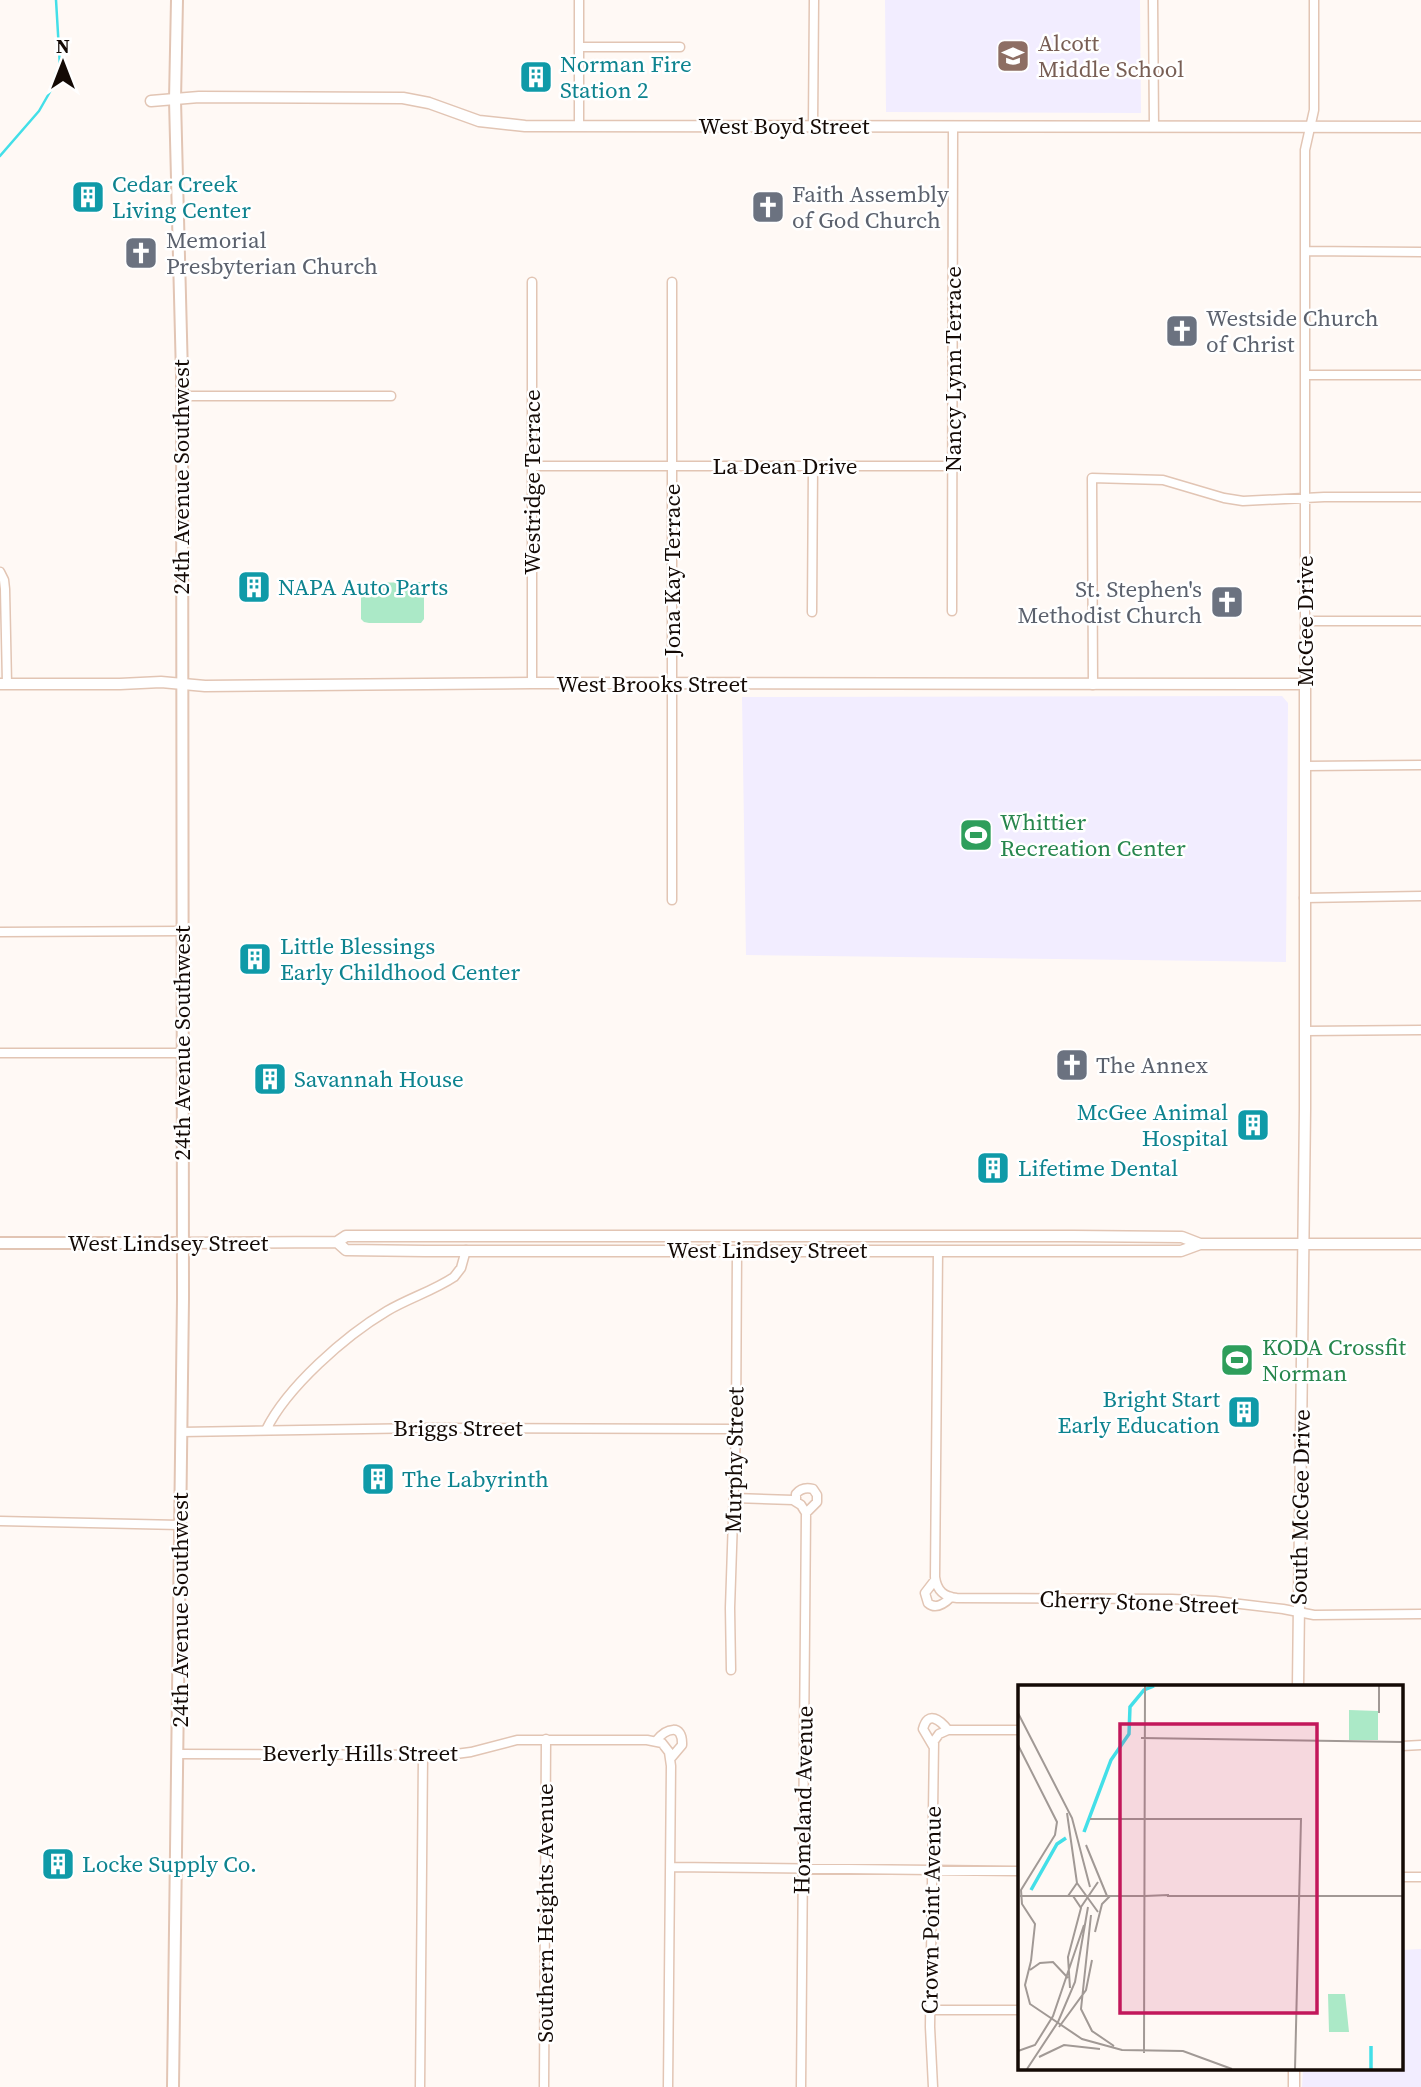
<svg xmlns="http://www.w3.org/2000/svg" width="1421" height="2087" font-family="'Source Serif 4',serif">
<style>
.education{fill:#f2edff}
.grass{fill:#abe9c7}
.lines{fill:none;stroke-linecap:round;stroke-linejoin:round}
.stream{stroke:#43dfe8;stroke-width:2.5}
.minor-casing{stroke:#e2c5b4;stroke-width:11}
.tertiary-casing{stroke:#e2c5b4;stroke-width:13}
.secondary-casing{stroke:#e2c5b4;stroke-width:14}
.minor{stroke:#fff;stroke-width:8}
.tertiary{stroke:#fff;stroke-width:10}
.secondary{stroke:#fff;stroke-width:10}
.labels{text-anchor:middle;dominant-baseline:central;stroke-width:5;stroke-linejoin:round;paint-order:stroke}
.education-label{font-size:23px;fill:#785e54;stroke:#fff;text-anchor:start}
.culture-label{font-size:23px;fill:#0d838f;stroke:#fff;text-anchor:start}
.street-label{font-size:23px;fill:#140a05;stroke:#fff}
.worship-label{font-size:23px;fill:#5b616d;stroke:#fff;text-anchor:start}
.leisure-label{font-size:23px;fill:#27864d;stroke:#fff;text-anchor:start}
.inset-river{fill:none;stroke:#43dfe8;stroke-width:3.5}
.inset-road{fill:none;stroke:#a19995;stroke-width:2}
.view{fill:#c2185b;fill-opacity:0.15;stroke:#c2185b;stroke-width:3.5}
.inset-edge{fill:none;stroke:#140a05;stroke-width:3.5}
</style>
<rect width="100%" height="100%" fill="#fff9f5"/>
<path class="education" d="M885,0H1140L1141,113L886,112Z
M1282,696L1288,703L1286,962L746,955L742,697Z
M1421,1949V2087H1302L1303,2068H1402V1950Z"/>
<path class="grass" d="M420,582L424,586V619L421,623H369L364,622L361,619V587L364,583Z"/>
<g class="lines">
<path class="stream" d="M0,156L39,111L51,90L56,73L60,67L56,0"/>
<defs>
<path id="minor" d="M1153,0L1154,127
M579,47H680
M579,126V0
M813,126L814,0
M1305,251L1421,252
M1305,375H1421
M182,396H391
M533,466H954
M0,572L4,580L5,589L7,684
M952,611L953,127
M812,612L813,466
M1305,621H1421
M532,683V282
M1305,684V150L1314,110V0
M1093,685L1092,478L1163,480L1224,498L1243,501L1324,497H1421
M1305,766L1421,765
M1304,898L1421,896
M672,900V282
M0,932L183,931
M1305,1031L1421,1030
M0,1053H182
M938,1251L935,1577C937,1591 944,1597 957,1598L1172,1599L1215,1601L1283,1609L1314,1615L1421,1614
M266,1430C287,1387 345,1336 387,1311C409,1298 433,1291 454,1277L461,1268L466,1250
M181,1432L427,1428L736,1429
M734,1498L793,1500L801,1505L806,1513L801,2087
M796,1501V1494C800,1489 805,1487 813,1489L817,1495V1502L806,1513
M0,1521L180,1525
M935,1580L925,1593L928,1603C936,1610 944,1604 951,1597
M731,1670L730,1608L736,1429L737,1250
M656,1741C666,1728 683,1723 682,1745L671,1758
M933,1746L923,1729C928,1710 940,1720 948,1730
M1402,1746L1421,1745
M178,1754L448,1755L471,1752L517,1740H647L662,1743L669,1752L671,1766L668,2087
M671,1867L1020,1871
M1402,1877H1421
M930,2010H1020
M420,2087L423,1755
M544,2087L546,1739
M933,2087L930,2027L934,1741L939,1734L948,1730H1020"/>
<path id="tertiary" d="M151,101L199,97L403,98L429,103L479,121L525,126L1421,127
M0,684H120L161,682L205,686L532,683L1305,684V1109L1298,1686
M337,1242L346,1250L425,1251H1181L1200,1244
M183,1243L337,1242L346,1236H1073L1182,1237L1200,1244H1421
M1294,2087V2068"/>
<path id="secondary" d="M0,1243H183
M173,2087L183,1299L182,375L175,100L177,0"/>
</defs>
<use href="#minor" class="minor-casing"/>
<use href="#tertiary" class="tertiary-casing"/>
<use href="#secondary" class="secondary-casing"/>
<use href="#minor" class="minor"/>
<use href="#tertiary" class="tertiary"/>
<use href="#secondary" class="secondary"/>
</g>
<defs>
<symbol id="school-square" viewBox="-11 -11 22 22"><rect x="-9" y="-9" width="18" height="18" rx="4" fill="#8d6e63" stroke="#fff"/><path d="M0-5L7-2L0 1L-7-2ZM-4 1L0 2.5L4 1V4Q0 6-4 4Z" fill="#fff"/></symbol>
<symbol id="building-square" viewBox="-11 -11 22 22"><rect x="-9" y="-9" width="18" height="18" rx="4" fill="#0f9aa8" stroke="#fff"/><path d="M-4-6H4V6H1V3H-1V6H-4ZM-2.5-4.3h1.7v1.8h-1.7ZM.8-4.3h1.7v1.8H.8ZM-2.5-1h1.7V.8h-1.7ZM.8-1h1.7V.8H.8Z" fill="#fff"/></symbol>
<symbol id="church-square" viewBox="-11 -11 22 22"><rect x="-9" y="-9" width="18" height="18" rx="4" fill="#6b7280" stroke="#fff"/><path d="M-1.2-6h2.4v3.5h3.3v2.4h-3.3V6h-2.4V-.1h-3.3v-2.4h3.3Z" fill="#fff"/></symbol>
<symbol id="stadium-square" viewBox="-11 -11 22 22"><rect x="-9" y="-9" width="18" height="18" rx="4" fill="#2e9e5b" stroke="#fff"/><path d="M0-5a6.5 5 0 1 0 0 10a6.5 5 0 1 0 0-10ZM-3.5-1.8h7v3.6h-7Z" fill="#fff"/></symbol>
</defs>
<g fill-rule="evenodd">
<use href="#school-square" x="994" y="37" width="38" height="38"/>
<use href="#building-square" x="517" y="58" width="38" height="38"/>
<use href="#building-square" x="69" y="178" width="38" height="38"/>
<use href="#church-square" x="749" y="188" width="38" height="38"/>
<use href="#church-square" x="122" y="234" width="38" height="38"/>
<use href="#church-square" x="1163" y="312" width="38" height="38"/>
<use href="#building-square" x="235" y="568" width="38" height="38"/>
<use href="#church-square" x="1208" y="583" width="38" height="38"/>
<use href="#stadium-square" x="957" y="816" width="38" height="38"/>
<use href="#building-square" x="236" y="940" width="38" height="38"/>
<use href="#church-square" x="1053" y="1046" width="38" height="38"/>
<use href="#building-square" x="251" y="1060" width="38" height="38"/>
<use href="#building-square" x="1234" y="1106" width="38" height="38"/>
<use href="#building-square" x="974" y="1149" width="38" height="38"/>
<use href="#stadium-square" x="1218" y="1341" width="38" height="38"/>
<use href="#building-square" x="1225" y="1393" width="38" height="38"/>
<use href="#building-square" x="359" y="1460" width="38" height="38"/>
<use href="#building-square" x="39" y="1845" width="38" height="38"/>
</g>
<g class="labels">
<g class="education-label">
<text x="1038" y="43">Alcott<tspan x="1038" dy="26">Middle School</tspan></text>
</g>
<g class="culture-label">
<text x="560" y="64">Norman Fire<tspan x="560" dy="26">Station 2</tspan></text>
<text x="112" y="184">Cedar Creek<tspan x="112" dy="26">Living Center</tspan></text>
<text x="278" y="587">NAPA Auto Parts</text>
<text x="280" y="946">Little Blessings<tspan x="280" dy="26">Early Childhood Center</tspan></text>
<text x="294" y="1079">Savannah House</text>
<text x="1228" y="1112" text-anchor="end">McGee Animal<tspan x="1228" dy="26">Hospital</tspan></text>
<text x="1018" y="1168">Lifetime Dental</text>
<text x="1220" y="1399" text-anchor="end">Bright Start<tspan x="1220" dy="26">Early Education</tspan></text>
<text x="402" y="1479">The Labyrinth</text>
<text x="82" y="1864">Locke Supply Co.</text>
</g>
<g class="street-label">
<text x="784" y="126">West Boyd Street</text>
<text transform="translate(953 369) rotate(-90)">Nancy Lynn Terrace</text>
<text x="785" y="466">La Dean Drive</text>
<text transform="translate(181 477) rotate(-90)">24th Avenue Southwest</text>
<text transform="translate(532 482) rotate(-90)">Westridge Terrace</text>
<text transform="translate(672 570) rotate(-90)">Jona Kay Terrace</text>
<text transform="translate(1305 621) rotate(-90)">McGee Drive</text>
<text x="652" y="684">West Brooks Street</text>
<text transform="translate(182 1043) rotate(-90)">24th Avenue Southwest</text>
<text x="168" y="1243">West Lindsey Street</text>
<text x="767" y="1250">West Lindsey Street</text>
<text x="458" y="1428">Briggs Street</text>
<text transform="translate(734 1460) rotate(-89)">Murphy Street</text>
<text transform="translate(1300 1507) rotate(-89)">South McGee Drive</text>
<text transform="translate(1139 1602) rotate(2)">Cherry Stone Street</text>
<text transform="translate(180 1610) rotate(-90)">24th Avenue Southwest</text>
<text x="360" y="1753">Beverly Hills Street</text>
<text transform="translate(803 1800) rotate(-89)">Homeland Avenue</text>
<text transform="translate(931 1910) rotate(-89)">Crown Point Avenue</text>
<text transform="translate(545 1913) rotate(-90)">Southern Heights Avenue</text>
</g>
<g class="worship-label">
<text x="792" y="194">Faith Assembly<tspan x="792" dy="26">of God Church</tspan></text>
<text x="166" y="240">Memorial<tspan x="166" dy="26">Presbyterian Church</tspan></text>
<text x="1206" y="318">Westside Church<tspan x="1206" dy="26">of Christ</tspan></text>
<text x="1202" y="589" text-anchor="end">St. Stephen's<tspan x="1202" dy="26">Methodist Church</tspan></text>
<text x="1096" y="1065">The Annex</text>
</g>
<g class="leisure-label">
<text x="1000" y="822">Whittier<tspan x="1000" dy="26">Recreation Center</tspan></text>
<text x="1262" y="1347">KODA Crossfit<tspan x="1262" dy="26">Norman</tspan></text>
</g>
</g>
<g transform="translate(1018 1685)">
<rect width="385" height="385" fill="#fff9f5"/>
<path d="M331,25L360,26V55H331ZM310,309H327L331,347H311Z" fill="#abe9c7"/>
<path class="inset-river" d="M66,147L93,75L111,49L112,22L126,5L136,1M13,205L39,159L48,153M353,384V361"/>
<path class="inset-road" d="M361,1V28M0,28L54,133L72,202M123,53L385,57M0,60L39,137L37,150L3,205L4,219L17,239L13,276M49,128L59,198L50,211M72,134H283L277,384M68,160L89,211M59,198L80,227M2,211H127M127,211L151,210M149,211H385M63,222L80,197M73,230L63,324L74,346L96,361M77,247L84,219L92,211M13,276L7,300L12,319L64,354L104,365L165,366L214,384M12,285L22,278L35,277L50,293M52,303L50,272L63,223L55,211M41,342L68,305L74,275M0,366L17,360L35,331L66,240M126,368L127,1M21,372L46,360L82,364M9,384L40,337L57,297L70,222"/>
<path class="view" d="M102,39H299V328H102Z"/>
<rect width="385" height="385" class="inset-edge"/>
</g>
<g transform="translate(63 63)" stroke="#ffffff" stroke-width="5" paint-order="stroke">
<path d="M0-5L12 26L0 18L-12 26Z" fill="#140a05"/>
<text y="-10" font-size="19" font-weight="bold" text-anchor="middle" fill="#140a05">N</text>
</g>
</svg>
